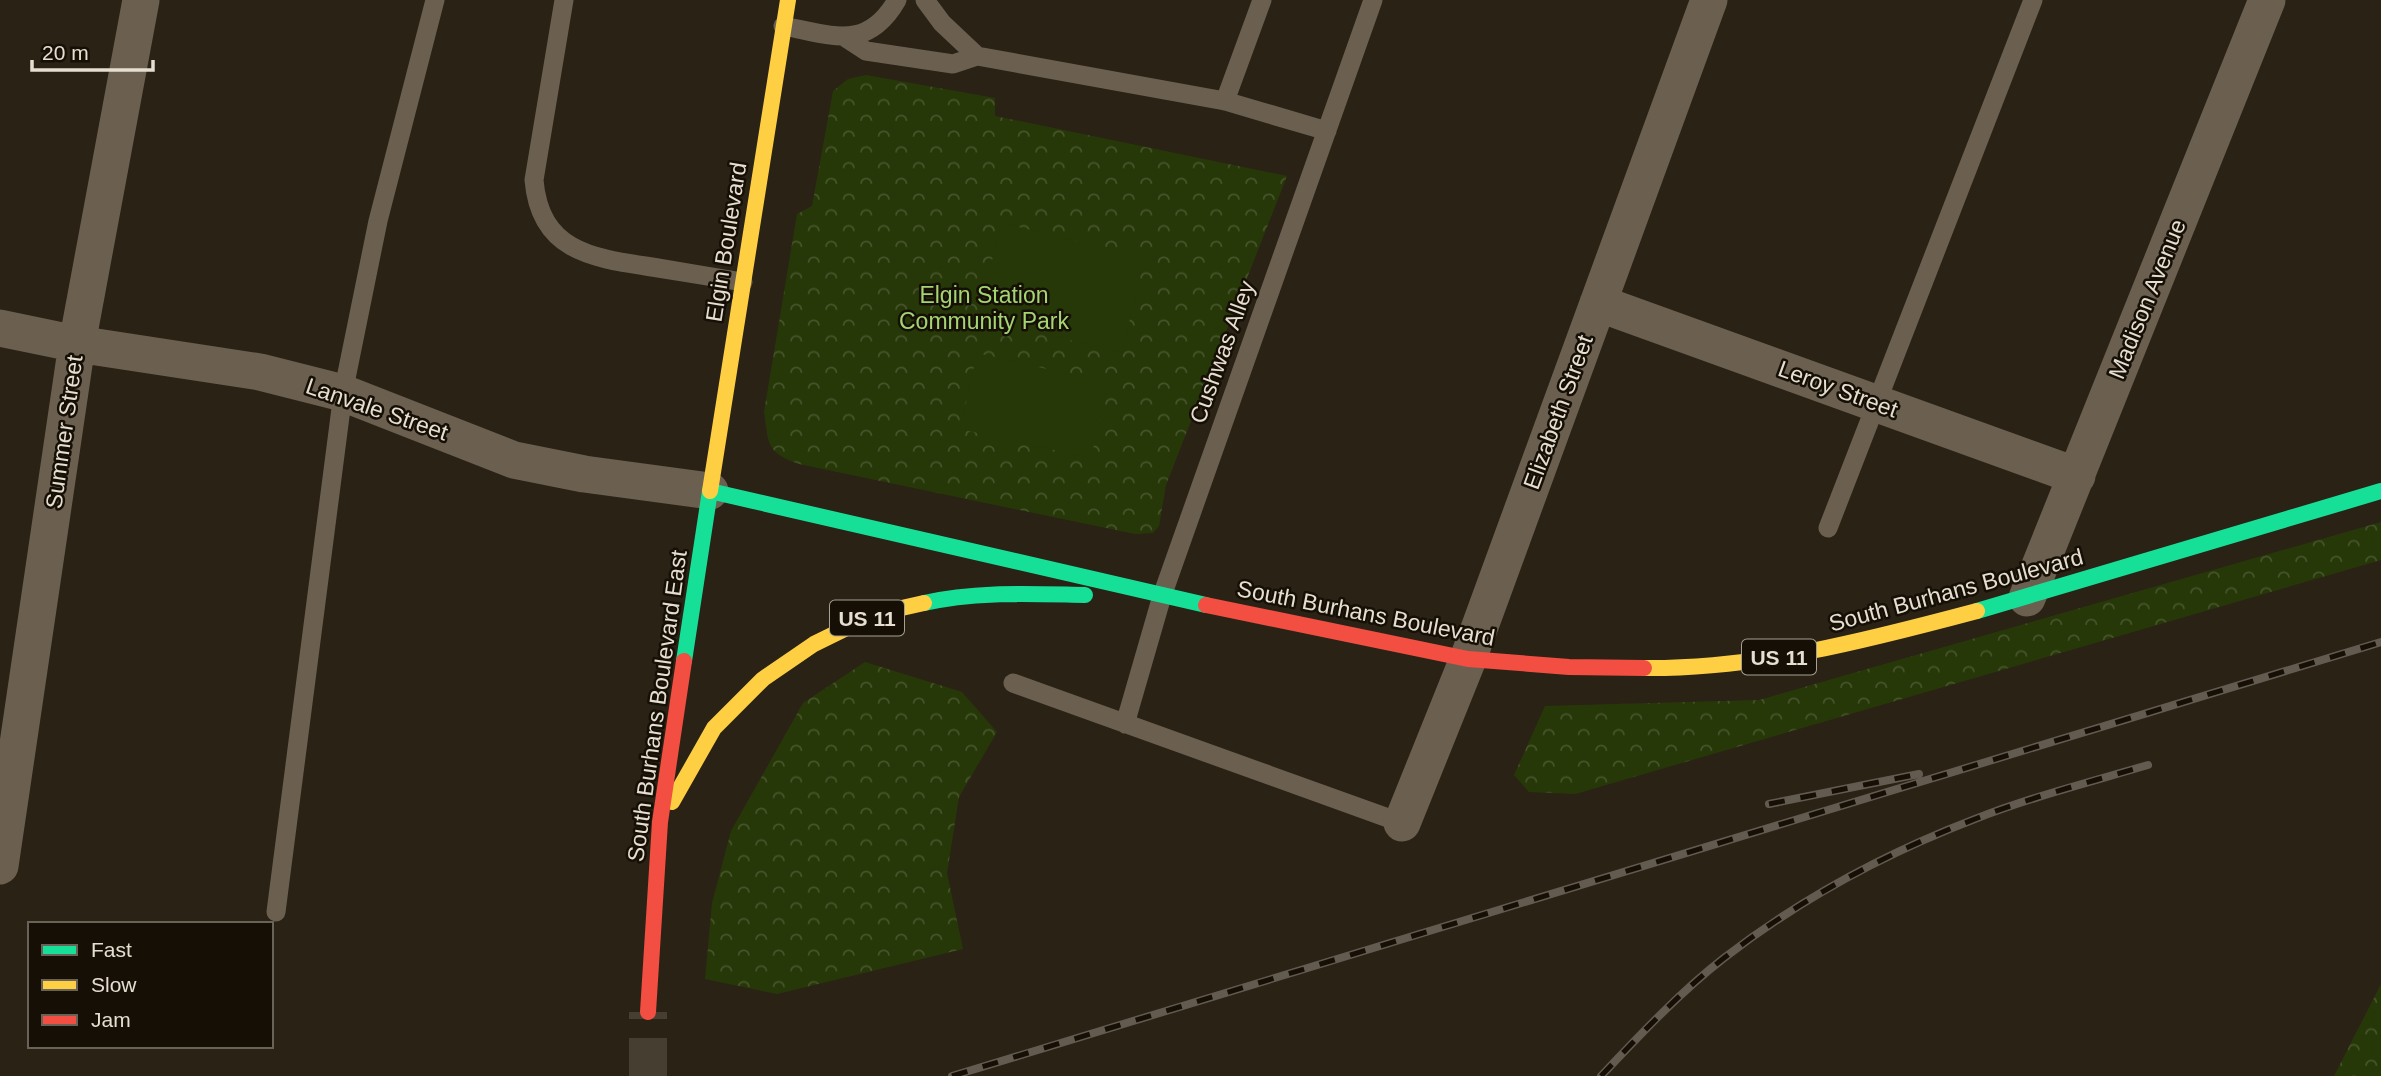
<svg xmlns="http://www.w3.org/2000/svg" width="2381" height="1076" font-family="Arial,sans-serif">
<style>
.forest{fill:url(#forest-crowns)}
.pitch{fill:#273808}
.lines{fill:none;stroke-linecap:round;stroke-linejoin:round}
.primary-tunnel{stroke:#463e31;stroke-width:38;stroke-dasharray:38 19;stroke-linecap:butt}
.lane{stroke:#6b5f50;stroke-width:19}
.street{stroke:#6b5f50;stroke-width:37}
.fast{stroke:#16e098;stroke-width:16}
.slow{stroke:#ffcf43;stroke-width:16}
.jam{stroke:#f24e42;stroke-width:16}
.rail-casing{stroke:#635b50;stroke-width:8}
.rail{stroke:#150f06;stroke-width:5;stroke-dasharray:16;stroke-linecap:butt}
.labels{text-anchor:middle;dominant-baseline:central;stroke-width:5;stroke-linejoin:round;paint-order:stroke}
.shield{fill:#150f06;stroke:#a7a093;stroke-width:2}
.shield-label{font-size:21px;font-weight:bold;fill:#e6ded0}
.street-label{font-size:23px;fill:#e6ded0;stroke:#150f06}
.park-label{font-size:23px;fill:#a5d472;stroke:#150f06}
</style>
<defs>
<pattern id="forest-crowns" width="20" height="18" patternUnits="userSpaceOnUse" patternTransform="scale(1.75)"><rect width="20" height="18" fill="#273808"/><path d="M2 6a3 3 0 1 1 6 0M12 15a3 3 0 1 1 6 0" fill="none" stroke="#46542b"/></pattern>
</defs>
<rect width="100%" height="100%" fill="#2a2215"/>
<path class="forest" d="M866,75L995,98V116L1287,176L1166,485L1159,526L1153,533L1135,534L799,464C765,452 769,443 764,412L797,214L812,206L833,91L848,79Z
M2381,522V560L1575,794L1529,792L1514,775L1545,706L1759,700Z
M865,662L962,692L997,732L959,797L947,873L963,949L777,994L705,979L712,903L731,831L803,703Z
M2381,984V1076H2334Z"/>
<path class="pitch" d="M1001,223L1145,256L1122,352L978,319Z
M977,353L1108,383L1091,458L960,429Z"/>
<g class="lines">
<path class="primary-tunnel" d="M648,1076V1012"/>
<path class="lane" d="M564,0L534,180C540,252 593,258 652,267C682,272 713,277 743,282
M783,26C832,35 867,52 897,0
M846,38L866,51L953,64L977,56L942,23L925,0
M977,56L1225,101L1327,131
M1225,101L1262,0
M1828,528L2033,0
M1013,683L1402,823
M1125,724L1162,596L1373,0
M276,912L343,393L378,221L435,0"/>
<path class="street" d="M1598,303L2077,476
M0,328L77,344L260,372L343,393L514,460L584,474L710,491
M2027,598L2267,0
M1402,823L1468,659L1709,0
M0,866L77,344L141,0"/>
<path class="fast" d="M924,603C976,591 1032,594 1085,595
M1977,611L2381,491
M684,661L710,491L1206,605"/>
<path class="slow" d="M710,491L788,0
M1644,668C1758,669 1868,640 1977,611
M672,802L714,728L763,679L814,644L875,614L924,603"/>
<path class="jam" d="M1206,605L1468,659L1569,667L1644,668
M648,1012L660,822L684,661"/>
<defs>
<path id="rail" d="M1769,804L1919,774
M952,1076L2381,642
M1601,1076C1640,1035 1679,993 1724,958C1799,900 1886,853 1975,819C2031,797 2090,782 2148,765"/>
</defs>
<use href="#rail" class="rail-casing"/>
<use href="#rail" class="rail"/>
</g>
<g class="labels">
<g class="shield">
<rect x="830" y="600.5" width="74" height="35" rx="5"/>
<rect x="1742" y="639.5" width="74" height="35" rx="5"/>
</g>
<g class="shield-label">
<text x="867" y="618">US 11</text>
<text x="1779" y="657">US 11</text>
</g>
<g class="street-label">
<text transform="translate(726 242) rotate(-81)">Elgin Boulevard</text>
<text transform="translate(2147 299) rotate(-68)">Madison Avenue</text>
<text transform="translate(1222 352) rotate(-70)">Cushwas Alley</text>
<text transform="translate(1838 389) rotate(20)">Leroy Street</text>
<text transform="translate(377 409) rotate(19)">Lanvale Street</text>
<text transform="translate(1558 412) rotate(-70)">Elizabeth Street</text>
<text transform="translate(64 432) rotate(-82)">Summer Street</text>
<text transform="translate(1956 590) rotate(-15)">South Burhans Boulevard</text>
<text transform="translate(1366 613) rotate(11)">South Burhans Boulevard</text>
<text transform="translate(657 706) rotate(-82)">South Burhans Boulevard East</text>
</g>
<g class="park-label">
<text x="984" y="295">Elgin Station<tspan x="984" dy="26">Community Park</tspan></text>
</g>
</g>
<rect x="28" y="922" width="245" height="126" fill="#150f06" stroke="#696257" stroke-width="2"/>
<rect x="42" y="945" width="35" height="10" fill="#16e098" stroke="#696257" stroke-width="2"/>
<text x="91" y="957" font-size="21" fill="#e6ded0">Fast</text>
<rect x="42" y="980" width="35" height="10" fill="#ffcf43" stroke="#696257" stroke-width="2"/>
<text x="91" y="992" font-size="21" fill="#e6ded0">Slow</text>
<rect x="42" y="1015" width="35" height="10" fill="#f24e42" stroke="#696257" stroke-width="2"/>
<text x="91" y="1027" font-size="21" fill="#e6ded0">Jam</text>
<path d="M32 60v10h121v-10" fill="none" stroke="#e6ded0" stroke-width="3.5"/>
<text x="42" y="60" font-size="21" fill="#e6ded0" stroke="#150f06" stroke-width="5" paint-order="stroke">20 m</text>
</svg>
